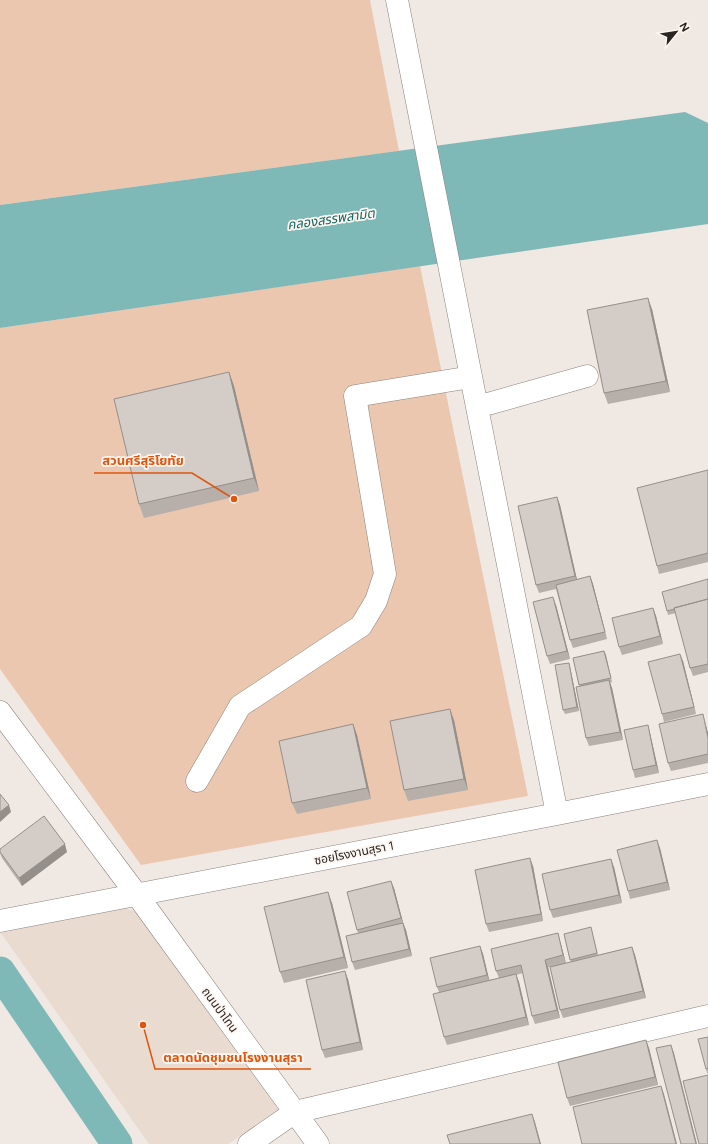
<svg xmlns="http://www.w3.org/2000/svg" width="708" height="1144" font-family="Figtree,'Noto Sans Thai',sans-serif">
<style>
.built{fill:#eadbd1}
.green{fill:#ecc7b0}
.water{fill:#7eb9b7}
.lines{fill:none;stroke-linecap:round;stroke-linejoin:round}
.canal{stroke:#7eb9b7;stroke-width:31}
.minor-casing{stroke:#8a837e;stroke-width:23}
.minor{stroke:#fff;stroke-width:22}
.wall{fill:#b6afaa}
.shaded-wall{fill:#948f8b}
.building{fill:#d4ccc6;stroke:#948f8b}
.labels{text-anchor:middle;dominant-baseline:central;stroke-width:3.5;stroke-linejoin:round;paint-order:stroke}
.street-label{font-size:12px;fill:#282523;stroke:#fdf5f0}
.water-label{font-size:13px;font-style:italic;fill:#116462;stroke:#fdf5f0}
.leader{fill:none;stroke:#de560d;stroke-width:1.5}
.callout-dot{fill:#de560d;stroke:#fdf5f0;stroke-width:1.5}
.callout-label{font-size:13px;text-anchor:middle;font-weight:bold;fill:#de560d;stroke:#fdf5f0;stroke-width:3.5;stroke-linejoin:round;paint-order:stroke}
</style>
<rect width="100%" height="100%" fill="#f0e8e2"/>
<path class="built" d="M123,907L142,914L279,1110L228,1144H149L1,933Z"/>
<path class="green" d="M0,0H370L399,151L0,205Z
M420,266L528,796L141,865L0,669V328Z"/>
<path class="water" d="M685,112L708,123V224L0,328V205Z"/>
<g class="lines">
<path class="canal" d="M0,972L117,1144"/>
<defs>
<path id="minor" d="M397,0L557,814
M477,407L587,376
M0,712L137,895L318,1144
M197,781L240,706L361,626L376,601L385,574L355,396L471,377
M0,921L557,814L708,784
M249,1144L295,1112L708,1016"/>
</defs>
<use href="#minor" class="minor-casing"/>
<use href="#minor" class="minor"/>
</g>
<path class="wall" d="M652,309L670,392L608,404L604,393Z
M229,372L234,386L259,491L144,518L139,504Z
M708,470V562L659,574L657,566Z
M557,497L560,505L577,580L590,576L593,584L607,639L573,648L570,640L556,589L539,593L536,585Z
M708,579V672L693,676L690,668L676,613L668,615L667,611Z
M556,605L570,659L550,664L547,656Z
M653,608L656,616L663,644L622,655L619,647Z
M604,651L612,682L610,683L612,688L623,740L589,746L586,738L580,686L573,658Z
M683,661L696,714L664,722L662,714Z
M570,667L579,711L565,714L563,710Z
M703,714L705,722L708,733V763L671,771L668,763Z
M454,720L468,790L408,801L404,790Z
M353,724L357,735L371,799L297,814L292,803Z
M648,725L650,733L659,773L635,778L633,770Z
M660,848L670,890L630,899L628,891Z
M0,849L67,852L22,886L2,858L0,853Z
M533,866L543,921L489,932L486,924Z
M614,867L622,903L553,918L550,910Z
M394,888L403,923L406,930L412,956L355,970L352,962L358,933L357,930Z
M332,903L348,968L284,983L280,972Z
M592,931L598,955L632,947L635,955L646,998L563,1018L560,1010L550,967H548L560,1018L535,1024L532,1016L523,973L516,975L519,982L529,1025L447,1045L444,1037L439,992L437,987L480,946L483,954L489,980L499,978L496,971L558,933L560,941L566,963L571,962L564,934Z
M348,979L363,1050L325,1058L322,1050Z
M708,1037V1073H707L706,1069Z
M649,1048L658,1085L570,1106L567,1098Z"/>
<path class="shaded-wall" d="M648,298L652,309L670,392L666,381Z
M229,372L234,386L259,491L254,478Z
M557,497L560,505L578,584L575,576Z
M590,576L593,584L607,639L605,632Z
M553,597L556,605L570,659L567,651Z
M653,608L656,616L663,644L660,636Z
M604,651L606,655L612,682L611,678Z
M680,654L683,661L696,714L694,707Z
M569,663L570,667L579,711L577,707Z
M609,680L612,688L623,740L620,732Z
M450,709L454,720L468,790L464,779Z
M703,714L705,722L708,733V738Z
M353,724L357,735L371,799L367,788Z
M648,725L650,733L659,773L656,765Z
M9,805L11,812L0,822V812Z
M657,840L660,848L670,890L667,882Z
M65,844L67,852L22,886L19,878Z
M530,858L533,866L543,921L541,914Z
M611,859L614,867L622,903L619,895Z
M391,881L394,888L404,926L401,918Z
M328,892L332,903L348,968L344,957Z
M403,923L406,930L412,956L409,949Z
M558,933L560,941L566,963L563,955Z
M480,946L483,954L490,983L487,975Z
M632,947L635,955L646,998L643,991Z
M545,960L548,967L560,1018L557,1010Z
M345,971L348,979L363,1050L360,1042Z
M516,974L519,982L529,1025L526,1017Z
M646,1040L649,1048L658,1085L655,1077Z
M671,1045L674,1053L697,1144H696Z
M661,1086L664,1094L677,1144H676Z
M532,1114L535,1122L541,1144H540Z"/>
<path class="building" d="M648,298L666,381L604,393L587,310Z
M229,372L254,478L139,504L114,399Z
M708,470V553L657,566L637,488Z
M557,497L575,576L536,585L518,506Z
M590,576L605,632L570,640L556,585Z
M708,579V599L674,608L675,609L667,611L662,592Z
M553,597L567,651L547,656L533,602Z
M708,599V664L690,668L674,608Z
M653,608L660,636L619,647L612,618Z
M604,651L611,678L579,685L573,658Z
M680,654L694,707L662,714L648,662Z
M569,663L577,707L563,710L555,665Z
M609,680L620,732L586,738L576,687Z
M450,709L464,779L404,790L390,721Z
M703,714L708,738V754L668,763L659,724Z
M353,724L367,788L292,803L279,741Z
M648,725L656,765L633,770L624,730Z
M0,794L9,805L0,812Z
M44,816L65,844L19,878L0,852V849Z
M657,840L667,882L628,891L617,850Z
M530,858L541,914L486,924L475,870Z
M611,859L619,895L550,910L542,874Z
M391,881L401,918L357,930L347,892Z
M328,892L344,957L280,972L264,907Z
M403,923L409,949L352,962L346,936Z
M591,927L597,953L570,960L564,934Z
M558,933L563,955L545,960L557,1010L532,1016L521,965L496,971L491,949Z
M480,946L487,975L437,987L430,958Z
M632,947L643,991L560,1010L550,967Z
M345,971L360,1042L322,1050L306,980Z
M516,974L526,1017L444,1037L433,994Z
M708,1037V1068L706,1069L698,1039Z
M646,1040L655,1077L567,1098L558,1062Z
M671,1045L696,1144H681L656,1048Z
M708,1075V1144H699L683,1081Z
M661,1086L676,1144H582L573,1107Z
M532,1114L540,1144H450L447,1135Z"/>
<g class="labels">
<g class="street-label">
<text transform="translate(354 853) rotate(-11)">ซอยโรงงานสุรา 1</text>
<text transform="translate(220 1010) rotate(54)">ถนนป่าโทน</text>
</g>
<g class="water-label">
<text transform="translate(331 219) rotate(-8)">คลองสรรพสามิต</text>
</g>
</g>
<path class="leader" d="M234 499L192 473H94M143 1025L155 1069H311"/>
<g class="callout-dot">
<circle cx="234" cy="499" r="4"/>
<circle cx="143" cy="1025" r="4"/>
</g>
<g class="callout-label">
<text x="143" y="465">สวนศรีสุริโยทัย</text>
<text x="233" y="1062">ตลาดนัดชุมชนโรงงานสุรา</text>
</g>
<g transform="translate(676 32) rotate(60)" stroke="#fdf5f0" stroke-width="3" paint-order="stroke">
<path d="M0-3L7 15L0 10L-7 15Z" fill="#282523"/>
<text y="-6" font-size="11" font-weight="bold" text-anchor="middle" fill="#282523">N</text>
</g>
</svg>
